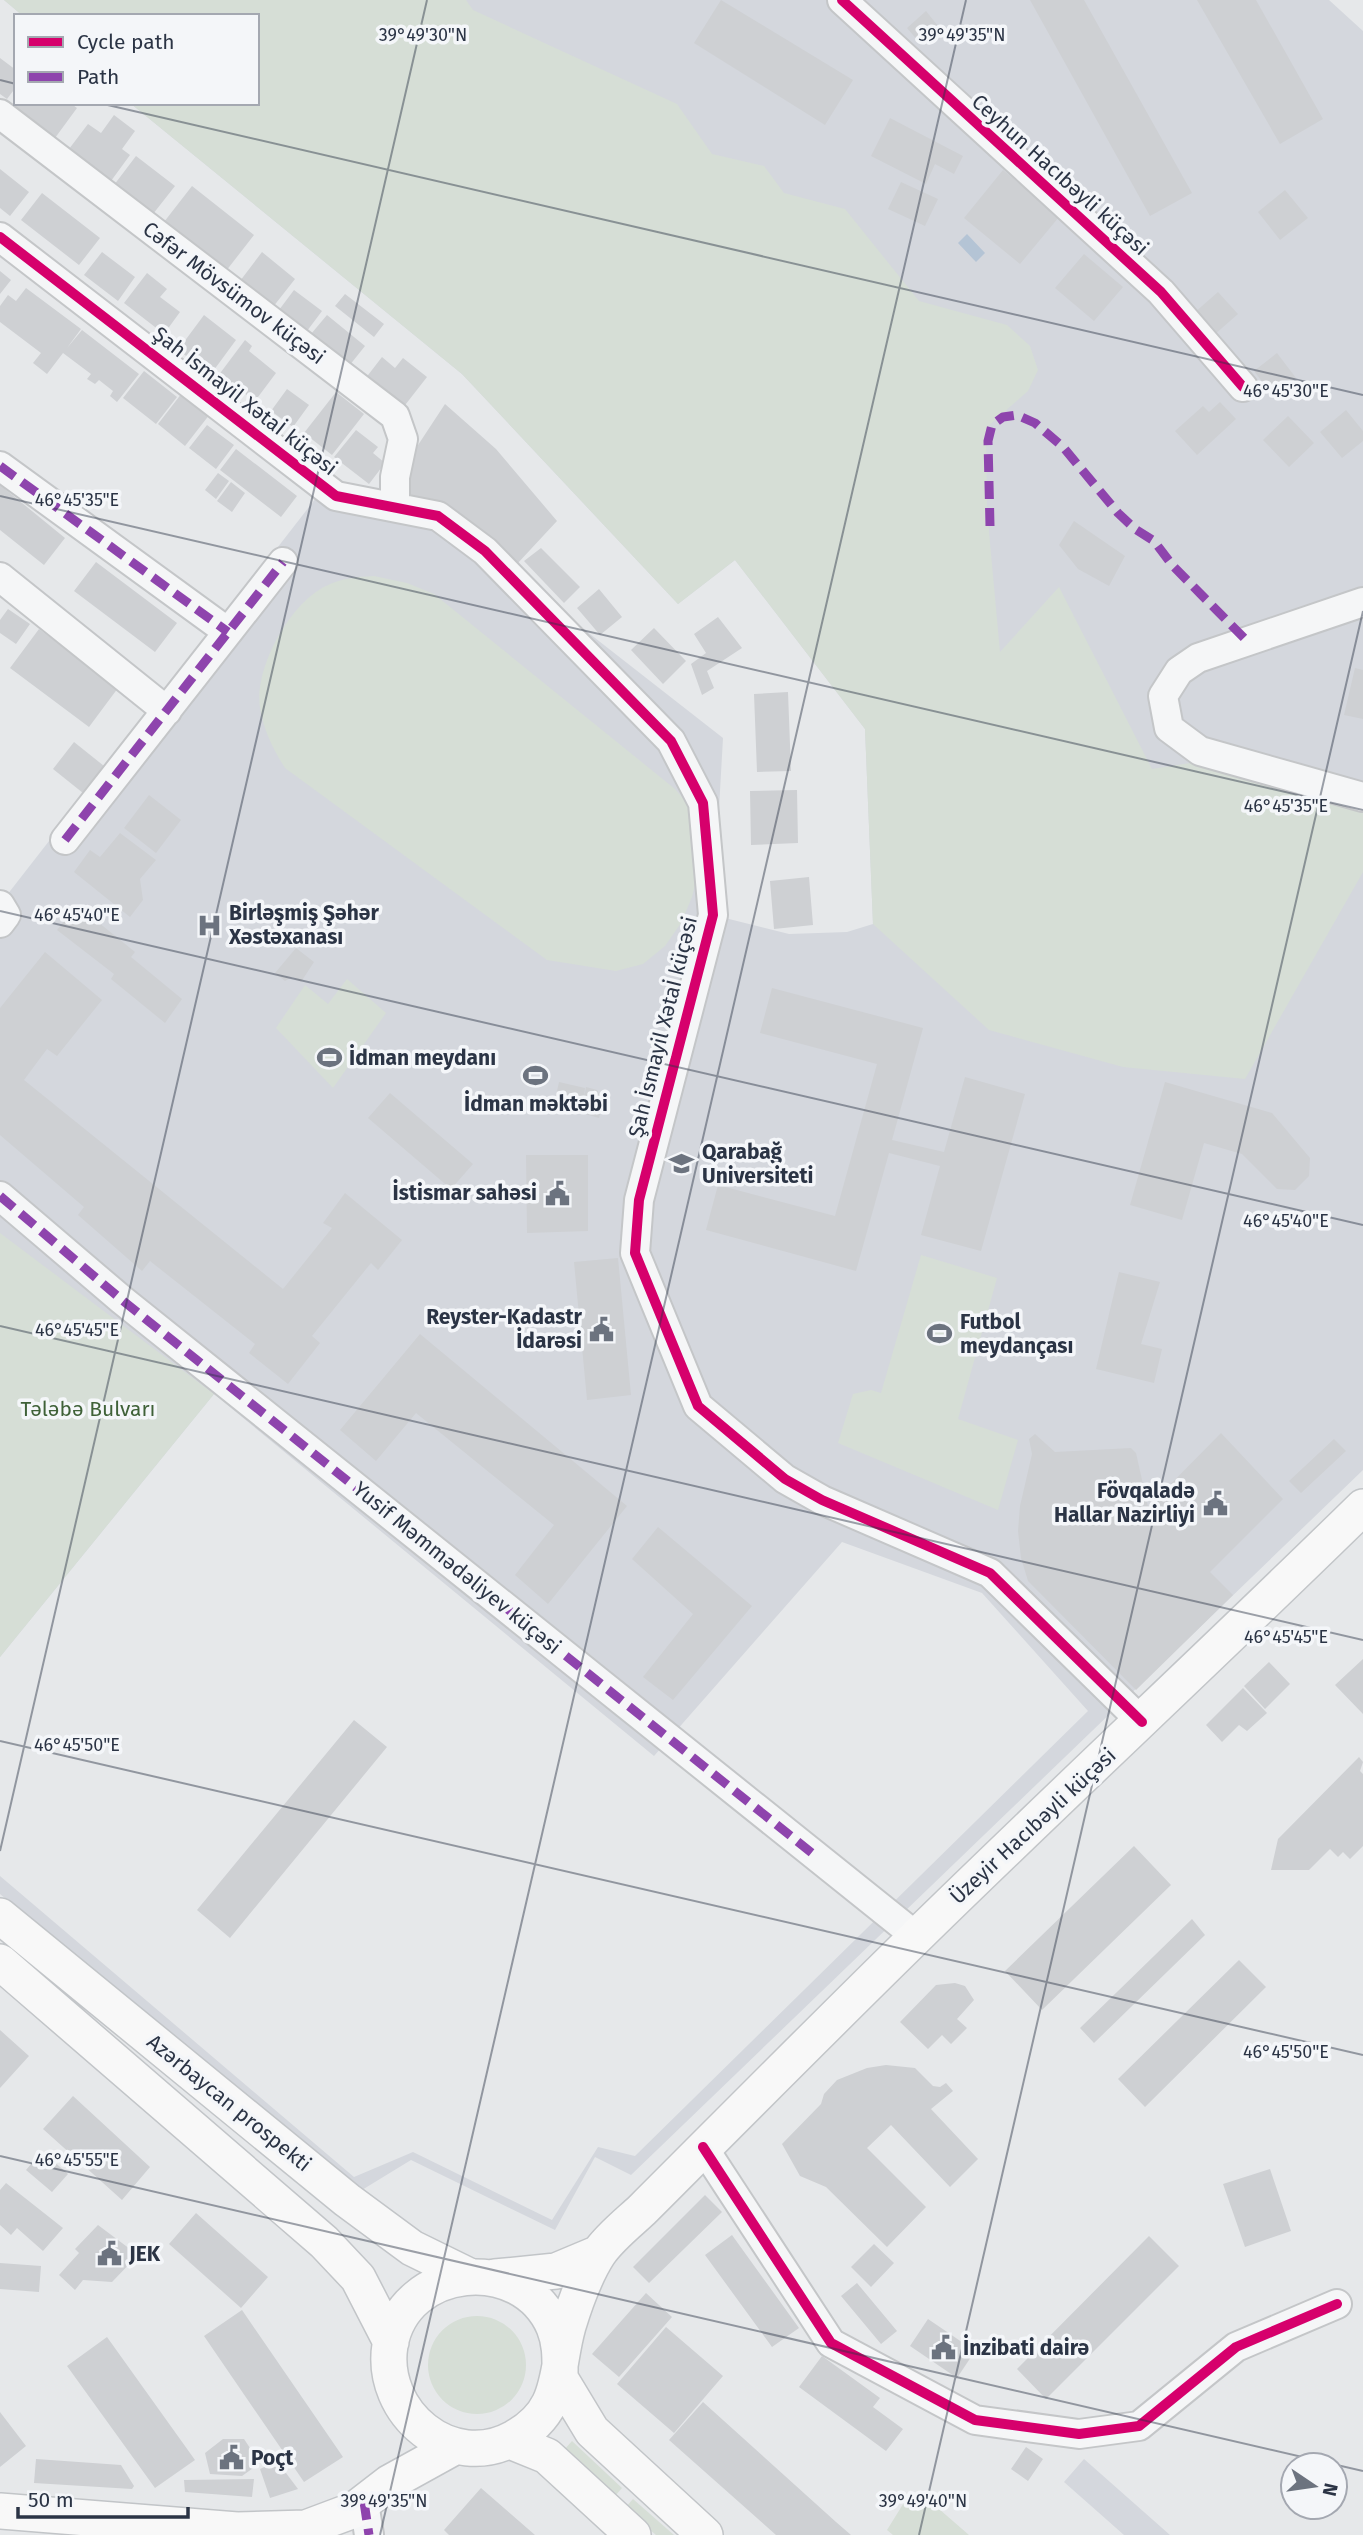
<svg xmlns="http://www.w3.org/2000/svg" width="1363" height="2535" font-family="'Fira Sans',sans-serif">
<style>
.built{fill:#d4d7dd}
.green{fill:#d6ded6}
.water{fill:#b4c4d5}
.building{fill:#ced0d3}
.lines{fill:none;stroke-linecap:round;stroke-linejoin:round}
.minor-casing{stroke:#c4c6c8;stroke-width:32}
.major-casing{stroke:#c2c5c8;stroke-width:38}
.minor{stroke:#f5f6f7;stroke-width:28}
.major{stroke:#f8f8f8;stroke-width:35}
.quiet{stroke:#8e44ad;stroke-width:9;stroke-dasharray:18 9;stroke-linecap:butt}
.cycleway-casing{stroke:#f4f6f9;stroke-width:15}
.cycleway{stroke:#d6006c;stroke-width:10}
.ticks{fill:none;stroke:#2b3445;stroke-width:2;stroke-opacity:0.45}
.labels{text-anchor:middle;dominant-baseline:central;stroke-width:7;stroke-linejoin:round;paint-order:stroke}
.street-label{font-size:21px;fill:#2b3445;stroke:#f4f6f9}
.poi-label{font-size:21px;font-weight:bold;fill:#2b3445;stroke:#f4f6f9;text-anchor:start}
.park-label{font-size:21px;fill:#3f6138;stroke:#f4f6f9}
.ticks-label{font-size:18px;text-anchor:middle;fill:#2b3445;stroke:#f4f6f9;stroke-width:7;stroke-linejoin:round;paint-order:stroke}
</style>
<rect width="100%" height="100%" fill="#e6e8ea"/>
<path class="built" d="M4,0H1329L1363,31V1470L631,2175L595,2157L555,2230L411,2160L357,2193L0,1894V1876L354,2177L413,2152L552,2220L598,2147L635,2156L1088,1711L982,1593L842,1542L654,1756L214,1394L0,1657V904L330,480L439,516L723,738L713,915L789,934L847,932L873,924L865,729L735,560L678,604L462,374L130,103H257V16H23Z
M1084,2459L1170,2535H1124L1064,2482Z"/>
<path class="green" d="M4,0H466L473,10L677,104L712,154L764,166L784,193L845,209L919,301L1007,325L1030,346L1038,370L1028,391L986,428L987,510L1000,652L1059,587L1152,769L1203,761L1363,798V872L1245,1079L1123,1067L989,1030L873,924L865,729L735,560L678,604L462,374L130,103H257V16H23Z
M374,576L407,583L434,594L675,789L692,809L697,876L692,897L681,923L665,946L643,964L616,971L547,960L285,768C273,749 264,731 260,708C254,668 290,603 326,586C342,578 356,577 374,576Z
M347,979L386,1013L333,1088L276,1028L305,985L328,1004Z
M0,1233L214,1394L0,1657Z
M921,1255L997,1278L958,1419L1018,1440L998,1510L838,1443L853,1394L871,1390L881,1393Z
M428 2365a49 49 0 1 1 98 0a49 49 0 1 1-98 0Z
M572,2441L622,2488L615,2496L564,2450Z
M633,2499L674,2535H656L625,2508Z
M905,2501L931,2502L969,2535H893L887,2530Z"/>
<path class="water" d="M967,234L985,253L976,262L958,243Z"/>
<path class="building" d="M721,0L853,80L825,125L694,43Z
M1030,0H1084L1192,193L1150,216Z
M1197,0H1256L1323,119L1280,144Z
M926,11L938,26L919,42L907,28Z
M0,58L16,70V87L7,99L0,94Z
M16,100V103H70L77,108L55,138L12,106Z
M114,115L135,131L122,149L130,155L111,181L69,149L88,124L101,133Z
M890,118L963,156L954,174L935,164L926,184L871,156Z
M136,156L175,186L153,214L114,185Z
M0,169L29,192L10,216L0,208Z
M1003,170L1059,217L1020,264L964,218Z
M901,182L938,199L925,226L888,209Z
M192,186L254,235L226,271L164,222Z
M1285,190L1308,218L1280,240L1258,212Z
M42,193L100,238L79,265L21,220Z
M102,252L135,277L118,301L84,275Z
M262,252L295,279L273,307L240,281Z
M1084,254L1123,287L1094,321L1055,288Z
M0,271L11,280L0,294Z
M147,273L167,289L160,297L180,312L164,334L124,303Z
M26,288L81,329L67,348L82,330L139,374L117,402L110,396L113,391L99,380L95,384L87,379L91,374L63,353L47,374L33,363L41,353L0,322V306L8,295L16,301Z
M294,290L322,311L307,331L279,310Z
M1218,292L1238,314L1214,335L1194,313Z
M345,294L384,324L374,337L335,306Z
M204,315L236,340L211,374L178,350Z
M327,315L365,346L349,366L311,334Z
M245,340L252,346L249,351L276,373L255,401L231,383L226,388L215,380Z
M1277,353L1296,378L1273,396L1254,371Z
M382,357L395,368L403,358L427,377L402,409L365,379Z
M144,371L177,397L156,424L123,398Z
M287,389L309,405L293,427L271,411Z
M336,392L364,414L332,455L304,433Z
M182,393L210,414L185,446L158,424Z
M1220,402L1236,419L1197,455L1175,431L1203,406L1209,412Z
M445,404L496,449L557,521L517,564L402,494L399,474Z
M1346,410L1363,431V441L1342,458L1320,432Z
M1288,416L1314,443L1289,467L1263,440Z
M207,425L234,445L216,469L189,448Z
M356,430L378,447L373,453L385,463L369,484L334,457Z
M236,449L297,496L281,517L220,470Z
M218,473L229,481L216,499L205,490Z
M231,482L245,493L232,512L217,501Z
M0,485L65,538L44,565L0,530Z
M1074,521L1125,556L1109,586L1078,569L1059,545Z
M541,548L580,587L564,603L524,561Z
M96,562L177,623L155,652L74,591Z
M599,589L622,617L600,635L577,608Z
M8,609L30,624L16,644L0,633V620Z
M718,617L742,648L707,671L714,688L702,695L691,664L706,653L694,634Z
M654,628L686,661L663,684L631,650Z
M39,629L118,688L89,727L10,668Z
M1355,668L1363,670V719L1344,715Z
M788,692L791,771L757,772L754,694Z
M74,742L104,766L83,793L53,769Z
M797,790L798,843L751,845L750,791Z
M149,795L181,820L156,853L124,828Z
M120,833L156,860L140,879L143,900L130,917L74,872L90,850L100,857Z
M809,877L813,925L774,929L770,881Z
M77,905L135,952L131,957L182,999L165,1023L111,979L114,974L57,930Z
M296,948L314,962L301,982L292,977L285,981L275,973Z
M45,952L102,1000L57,1056L47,1049L24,1080L283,1289L332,1228L323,1223L345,1193L402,1240L378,1270L371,1263L312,1336L320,1343L288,1384L249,1353L255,1344L150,1261L142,1271L78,1215L84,1207L0,1135V1008Z
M772,988L923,1028L892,1140L944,1152L965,1077L1025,1094L981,1251L921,1235L940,1166L889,1153L856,1271L706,1230L718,1185L835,1216L877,1064L760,1033Z
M559,1082L585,1088L584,1098L586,1087L597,1090L603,1100L599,1118L554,1105Z
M1165,1082L1272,1113L1310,1158L1309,1176L1295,1190L1277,1189L1242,1154L1204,1143L1182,1220L1130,1205Z
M390,1093L473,1164L451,1189L368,1118Z
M526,1155H588V1231L527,1233Z
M618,1258L631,1395L587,1400L574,1262Z
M1119,1272L1160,1282L1141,1344L1162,1349L1154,1383L1096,1369Z
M420,1334L627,1506L548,1604L515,1575L554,1525L416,1413L376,1461L340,1430Z
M1221,1433L1283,1499L1210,1572L1233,1595L1136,1690L1028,1581L1021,1558L1018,1531L1020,1506L1032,1454L1029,1439L1035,1434L1055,1452L1131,1448L1136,1453L1148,1507Z
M1334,1439L1346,1451L1301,1493L1289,1481Z
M658,1527L752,1606L673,1700L643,1677L693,1614L632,1559Z
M1363,1659V1714L1335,1685Z
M1269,1662L1290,1684L1265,1709L1244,1686Z
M1243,1688L1267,1713L1247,1731L1239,1725L1222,1742L1206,1725Z
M354,1720L387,1747L230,1938L197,1910Z
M1359,1757L1363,1762L1360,1771L1363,1774V1846L1350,1859L1343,1852L1338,1857L1330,1849L1309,1870H1271L1278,1839Z
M1134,1846L1171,1885L1042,2010L1005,1971Z
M1192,1919L1205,1935L1094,2043L1080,2028Z
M1239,1960L1266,1987L1145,2107L1118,2079Z
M955,1983L965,1986L974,2000L957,2019L967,2028L951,2044L942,2035L928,2049L900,2022L936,1985Z
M0,2030L29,2056L0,2088Z
M886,2065L915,2068L933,2086L940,2087L946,2083L953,2091L931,2109L978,2159L950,2187L891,2125L867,2148L926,2207L887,2247L826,2187L800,2176L782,2144L821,2104L824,2094L837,2080L867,2068Z
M73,2096L150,2167L122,2200L43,2129Z
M42,2151L68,2174L52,2192L26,2170Z
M1270,2169L1291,2231L1245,2247L1223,2184Z
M6,2183L63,2228L43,2251L17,2228L11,2235L0,2225V2190Z
M705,2195L722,2212L649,2283L633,2267Z
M196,2213L268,2277L241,2308L169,2244Z
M98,2225L138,2255L112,2282L83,2280L75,2290L59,2275L79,2253L75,2249Z
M732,2235L799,2328L772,2347L705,2255Z
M1149,2236L1179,2266L1046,2399L1017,2369Z
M874,2244L894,2263L871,2287L851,2267Z
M0,2263L41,2266L39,2292L0,2289Z
M857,2283L897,2331L881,2344L841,2296Z
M646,2293L672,2317L619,2377L592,2354Z
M242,2310L343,2457L304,2482L204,2336Z
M928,2319L975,2351L957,2378L910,2346Z
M666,2327L723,2376L674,2433L617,2384Z
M107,2337L195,2460L155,2488L67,2366Z
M822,2356L880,2398L873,2407L903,2429L886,2451L799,2387Z
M703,2402L836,2522L851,2535H776L669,2440Z
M0,2412L26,2446L0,2467Z
M223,2439H244L260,2463L242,2476L210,2474L205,2453Z
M1026,2447L1043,2459L1028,2481L1011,2469Z
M36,2459L121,2465L134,2486L132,2489L34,2483Z
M277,2461L298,2489L270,2498L260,2469Z
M254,2479L252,2497L185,2492L184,2480Z
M481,2488L535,2535H449L444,2530Z"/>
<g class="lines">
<defs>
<path id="minor" d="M842,0L1161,292L1243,387
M0,114L395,416L403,439L395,477V507
M0,237L336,496L438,516L485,551L671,741L703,803L713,915L639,1200L635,1253L698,1406L785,1479L822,1500L990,1573L1142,1722
M0,466L228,632
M0,577L167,711
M1363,602L1198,658L1179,671L1163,696L1169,728L1200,751L1363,797
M65,840L283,562
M0,905L6,915L0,923
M0,1196L122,1300L917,1937
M703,2147L831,2343L975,2420L1079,2434L1139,2426L1236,2347L1337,2304
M364,2502L369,2535"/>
<path id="major" d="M0,1916L347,2200L412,2248L467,2275
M0,1962L324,2242L358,2278L391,2342
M495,2277L556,2271L599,2253
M560,2378C560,2360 561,2344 554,2327C522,2252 404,2264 390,2345C379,2413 451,2473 514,2438C564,2411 555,2372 568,2326C575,2303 586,2273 599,2253C610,2237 628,2223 642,2210C733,2119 823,2028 915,1938C1063,1793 1215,1652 1363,1507
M560,2378L592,2431L705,2535
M510,2441L547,2456L633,2535
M0,2511L237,2530L306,2528L354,2510L389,2483L456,2446"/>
</defs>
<use href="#minor" class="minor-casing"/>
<use href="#major" class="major-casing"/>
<use href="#minor" class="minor"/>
<use href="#major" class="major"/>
<path class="quiet" d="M0,466L228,632
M990,526L988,441L992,425L1003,417L1017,415L1035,423L1063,447L1118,513L1135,529L1154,541L1173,566L1247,641
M65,840L283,562
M0,1196L122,1300L812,1853
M364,2502L369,2535"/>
<defs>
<path id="cycleway" d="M842,0L1161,292L1243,387
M0,237L336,496L438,516L485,551L671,741L703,803L713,915L639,1200L635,1253L698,1406L785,1479L822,1500L990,1573L1142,1722
M703,2147L831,2343L975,2420L1079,2434L1139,2426L1236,2347L1337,2304"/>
</defs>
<use href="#cycleway" class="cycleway-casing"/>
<use href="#cycleway" class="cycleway"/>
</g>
<path class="ticks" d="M0,80L16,84M99,103L1363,395M0,496L1363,810M0,911L1363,1225M0,1326L1363,1640M0,1741L1363,2055M0,1851L427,0M0,2156L1363,2471M380,2535L966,0M919,2535L1363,611"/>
<defs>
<symbol id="hospital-bare" viewBox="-9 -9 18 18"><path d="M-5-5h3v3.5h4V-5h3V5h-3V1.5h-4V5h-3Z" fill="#6c737f" stroke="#f4f6f9" stroke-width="2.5" paint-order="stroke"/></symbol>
<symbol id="stadium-bare" viewBox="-9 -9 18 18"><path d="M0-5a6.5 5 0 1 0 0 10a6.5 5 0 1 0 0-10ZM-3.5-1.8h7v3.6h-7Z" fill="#6c737f" stroke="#f4f6f9" stroke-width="2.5" paint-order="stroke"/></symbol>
<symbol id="university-bare" viewBox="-9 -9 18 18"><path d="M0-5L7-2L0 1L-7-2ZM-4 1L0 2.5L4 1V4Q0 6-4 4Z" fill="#6c737f" stroke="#f4f6f9" stroke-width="2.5" paint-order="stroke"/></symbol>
<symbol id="civic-bare" viewBox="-9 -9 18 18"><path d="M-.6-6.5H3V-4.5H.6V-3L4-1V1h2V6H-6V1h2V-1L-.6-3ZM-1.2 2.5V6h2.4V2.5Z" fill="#6c737f" stroke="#f4f6f9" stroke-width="2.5" paint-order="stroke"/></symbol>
</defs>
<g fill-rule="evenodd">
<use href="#hospital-bare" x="192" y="908" width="35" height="35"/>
<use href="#stadium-bare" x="312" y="1040" width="35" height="35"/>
<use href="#stadium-bare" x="518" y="1058" width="35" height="35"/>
<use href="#university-bare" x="664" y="1146" width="35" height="35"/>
<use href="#civic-bare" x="540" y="1176" width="35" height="35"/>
<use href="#civic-bare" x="584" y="1312" width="35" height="35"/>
<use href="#stadium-bare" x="922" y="1316" width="35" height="35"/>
<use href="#civic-bare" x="1198" y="1486" width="35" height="35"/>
<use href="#civic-bare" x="92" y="2236" width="35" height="35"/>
<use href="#civic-bare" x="926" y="2330" width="35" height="35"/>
<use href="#civic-bare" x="214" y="2440" width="35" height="35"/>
</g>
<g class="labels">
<g class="street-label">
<text transform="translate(1060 175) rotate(42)">Ceyhun Hacıbəyli küçəsi</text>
<text transform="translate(234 293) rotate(37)">Cəfər Mövsümov küçəsi</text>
<text transform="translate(245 401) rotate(38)">Şah İsmayil Xətaİ küçəsi</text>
<text transform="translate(663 1027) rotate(-76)">Şah İsmayil Xətaİ küçəsi</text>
<text transform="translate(457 1568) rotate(39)">Yusif Məmmədəliyev küçəsi</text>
<text transform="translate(1033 1826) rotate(-43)">Üzeyir Hacıbəyli küçəsi</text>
<text transform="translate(229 2103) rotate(39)">Azərbaycan prospekti</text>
</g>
<g class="poi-label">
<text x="229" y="913">Birləşmiş Şəhər<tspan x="229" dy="24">Xəstəxanası</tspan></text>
<text x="349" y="1058">İdman meydanı</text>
<text x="536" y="1104" text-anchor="middle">İdman məktəbi</text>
<text x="702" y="1152">Qarabağ<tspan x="702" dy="24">Universiteti</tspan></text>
<text x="537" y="1193" text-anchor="end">İstismar sahəsi</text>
<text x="582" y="1317" text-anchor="end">Reyster-Kadastr<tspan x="582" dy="24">İdarəsi</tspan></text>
<text x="960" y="1322">Futbol<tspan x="960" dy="24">meydançası</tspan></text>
<text x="1195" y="1491" text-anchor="end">Fövqaladə<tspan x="1195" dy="24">Hallar Nazirliyi</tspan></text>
<text x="129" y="2254">JEK</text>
<text x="963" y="2348">İnzibati dairə</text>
<text x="251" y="2458">Poçt</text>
</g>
<g class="park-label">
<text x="88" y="1409">Tələbə Bulvarı</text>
</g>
</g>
<g class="ticks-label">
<text x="423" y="41">39°49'30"N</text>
<text x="962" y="41">39°49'35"N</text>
<text x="1286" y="397">46°45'30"E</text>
<text x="77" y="506">46°45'35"E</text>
<text x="1286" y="812">46°45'35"E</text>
<text x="77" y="921">46°45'40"E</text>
<text x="1286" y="1227">46°45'40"E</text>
<text x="77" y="1336">46°45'45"E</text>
<text x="1286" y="1643">46°45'45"E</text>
<text x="77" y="1751">46°45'50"E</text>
<text x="1286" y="2058">46°45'50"E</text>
<text x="77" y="2166">46°45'55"E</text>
<text x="384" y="2507">39°49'35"N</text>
<text x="923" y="2507">39°49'40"N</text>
</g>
<rect x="14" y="14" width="245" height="91" fill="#f4f6f9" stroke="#a4a8b1" stroke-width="2"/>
<rect x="28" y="37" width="35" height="10" fill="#d6006c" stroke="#a4a8b1" stroke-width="2"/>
<text x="77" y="49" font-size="21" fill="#2b3445">Cycle path</text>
<rect x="28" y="72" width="35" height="10" fill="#8e44ad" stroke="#a4a8b1" stroke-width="2"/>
<text x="77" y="84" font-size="21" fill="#2b3445">Path</text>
<g transform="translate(1314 2486) rotate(103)"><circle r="33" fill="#f4f6f9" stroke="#a4a8b1" stroke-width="2"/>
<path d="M0-5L12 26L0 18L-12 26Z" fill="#6c737f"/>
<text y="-10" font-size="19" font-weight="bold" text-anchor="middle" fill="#2b3445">N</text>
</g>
<path d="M18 2507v10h170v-10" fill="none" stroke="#2b3445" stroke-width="3.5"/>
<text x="28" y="2507" font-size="21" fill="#2b3445" stroke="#f4f6f9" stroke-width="5" paint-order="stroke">50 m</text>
</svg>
